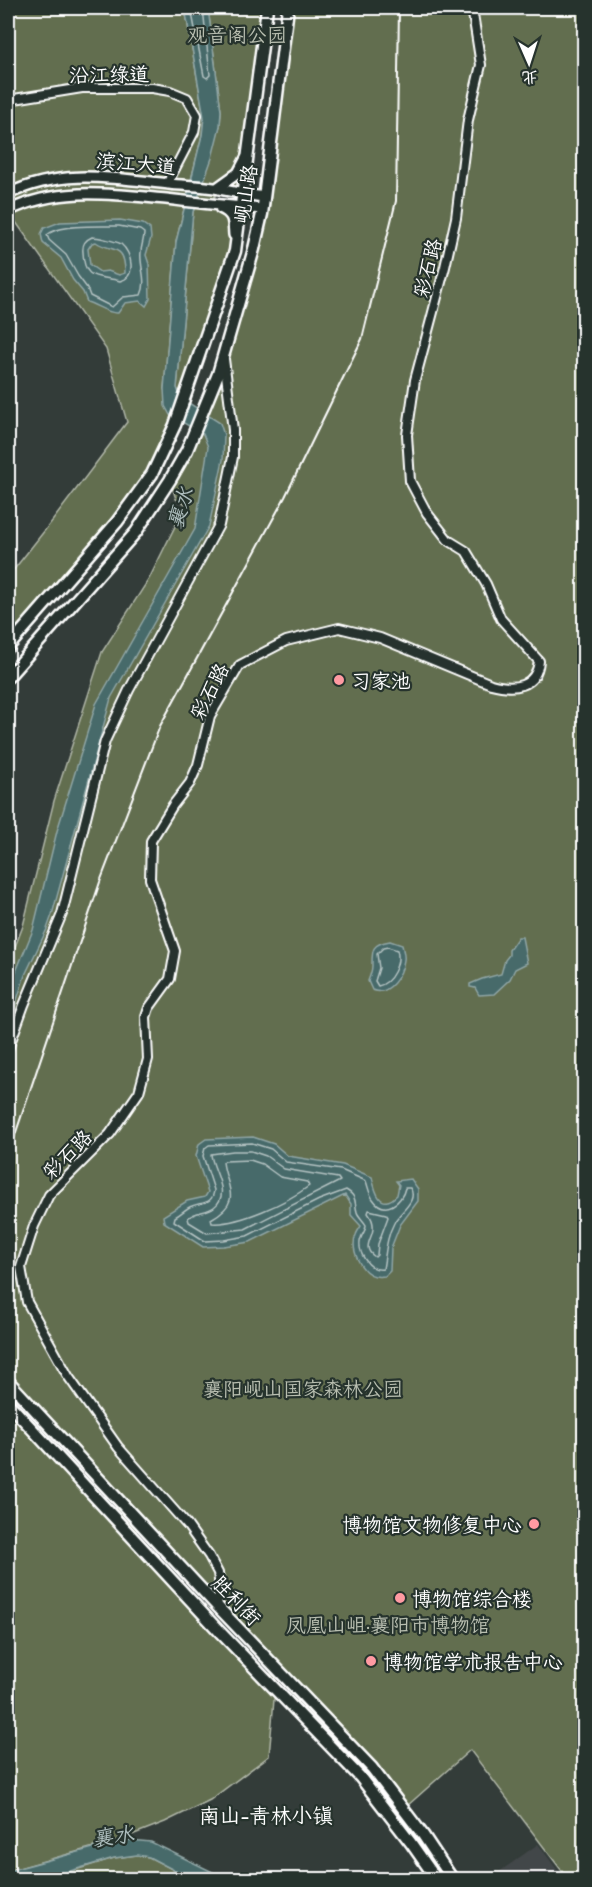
<svg xmlns="http://www.w3.org/2000/svg" width="592" height="1887" font-family="'Patrick Hand','LXGW WenKai TC',sans-serif">
<style>
.built{fill:#424648}
.green{fill:#626e50;stroke:#b0b6a8;stroke-width:1.5;fill-rule:evenodd}
.water{fill:#466a6a;stroke:#90a6a6;stroke-width:1.5;fill-rule:evenodd}
.lines{fill:none;stroke-linecap:round;stroke-linejoin:round}
.shore{stroke:#b5c3c3;stroke-width:1.5}
.minor-casing{stroke:#fff;stroke-width:12}
.major-casing{stroke:#fff;stroke-width:14}
.highway-casing{stroke:#fff;stroke-width:15}
.minor{stroke:#26332d;stroke-width:8}
.major{stroke:#26332d;stroke-width:9}
.highway{stroke:#26332d;stroke-width:10}
.rail{stroke:#fff;stroke-width:2}
.poi-dot{fill:#ff9aa2;stroke:#26332d;stroke-width:2}
.labels{text-anchor:middle;dominant-baseline:central;stroke-width:4.5;stroke-linejoin:round;paint-order:stroke}
.park-label{font-size:20px;fill:#b8beb0;stroke:#26332d}
.street-label{font-size:20px;fill:#fff;stroke:#26332d}
.poi-label{font-size:20px;fill:#fff;stroke:#26332d;text-anchor:start}
.water-label{font-size:21px;font-style:italic;fill:#acbcbc;stroke:#26332d}
.neighbourhood-label{font-size:21px;fill:#fff;stroke:#26332d}
</style>
<rect width="100%" height="100%" fill="#333c39"/>
<filter id="ink" filterUnits="userSpaceOnUse"><feTurbulence type="fractalNoise" baseFrequency=".0167" numOctaves="2"/><feDisplacementMap in="SourceGraphic" scale="12" xChannelSelector="R" yChannelSelector="G"/><feConvolveMatrix kernelMatrix="1 2 1 2 8 2 1 2 1" color-interpolation-filters="sRGB"/></filter>
<g filter="url(#ink)">
<path class="built" d="M538,1844L564,1879L488,1880Z"/>
<path class="green" d="M8,8H185L204,117L202,135L176,242L164,389L173,416L148,470L96,538L8,639V577L53,520L127,422L106,349L8,211Z
M208,8H267L243,195L218,188L212,204L241,207L235,251L181,398L177,388L193,212L220,126L221,111Z
M288,8H584V1879H568L470,1750L398,1814L361,1769L276,1677L269,1756L210,1800L165,1822L119,1840L8,1871V1403L110,1513L121,1503L8,1381V965L23,926L54,801L102,652L149,579L186,504L176,499L170,480L195,430L254,249ZM142,1526L268,1657L275,1676L254,1667L131,1536Z
M137,1855L149,1857L191,1879L43,1880L114,1858Z"/>
<path class="water" d="M185,8H208L221,111L220,126L212,158L193,212L177,388L181,398L220,423L224,435L223,460L209,526L111,698L52,915L47,929L25,975L8,1028V991L33,930L57,831L96,704L195,529L208,447L203,434L170,415L165,406L164,389L176,242L202,135L204,117Z
M120,220L143,224L150,229L151,238L146,255L149,264L150,299L146,306L140,301L125,303L118,313C108,314 97,305 87,302L83,292L73,280L61,258L43,243L41,234L44,228L60,222ZM96,242C112,253 125,243 125,273L119,275L108,271L100,272L90,265L88,249L92,243Z
M518,937H522L527,963L515,969L510,979L494,994L479,995L475,988L470,987V984L482,979L501,974L505,960L509,955V950Z
M390,941L402,945C403,950 405,955 404,960C402,975 389,997 372,990L368,981C370,976 372,971 372,966C372,950 371,944 390,941Z
M253,1137L274,1144L288,1156L343,1165L372,1177C375,1191 380,1212 397,1195L399,1185L396,1181L411,1179L418,1189V1201L400,1225L391,1248L390,1271L385,1276C382,1276 379,1277 375,1276C360,1273 350,1248 356,1235C357,1232 359,1229 361,1226L351,1215V1204L345,1195L250,1242L224,1246L203,1247L164,1222L163,1216L187,1201L205,1197L208,1192L196,1156L199,1144L206,1139Z
M130,1840L151,1842L227,1879H191L149,1857L137,1855L114,1858L43,1879H8V1871L119,1841Z"/>
<g class="lines">
<path class="shore" d="M191,8L204,76L207,78L210,75L203,8
M119,226L140,230L144,233C144,240 141,246 141,252C139,265 148,281 141,295L123,297L112,307L90,296L87,288L78,276L66,255L49,240L47,235C59,224 101,226 119,226Z
M92,237C97,237 116,241 121,244C132,253 137,277 120,281C98,275 84,282 83,252C82,244 85,240 92,237Z
M388,947L397,950C401,963 392,983 378,986L375,981L379,968L377,954L383,948Z
M252,1143L271,1149L286,1162L341,1170L366,1181C368,1186 369,1194 373,1199C384,1216 402,1203 405,1188H410C419,1201 399,1212 394,1223C386,1238 386,1253 383,1269C369,1272 356,1251 361,1238C363,1232 366,1231 366,1225C364,1221 358,1216 357,1212C354,1202 358,1197 346,1190L319,1200L247,1236L224,1240L205,1241L174,1221L175,1217C181,1214 186,1208 192,1206C203,1202 213,1204 214,1190L203,1156L205,1148L209,1145Z
M233,1151H251L266,1156L284,1169L338,1178L340,1181L245,1229L207,1233L189,1222L188,1218C195,1211 206,1213 214,1207C232,1193 212,1170 211,1154Z
M250,1160L262,1164L280,1177L307,1182L309,1186C288,1202 238,1225 212,1223L211,1219C244,1201 226,1187 223,1162L225,1161Z
M369,1210L386,1214L388,1217L378,1244L377,1255L375,1257C356,1244 384,1234 368,1213Z"/>
<defs>
<path id="minor" d="M8,100L82,88H152L170,91L187,98L197,115L194,132L167,184
M8,1049L24,1005L62,914L105,741L129,690L219,525L233,457V430L224,359
M217,1606L220,1587L218,1573L209,1556L187,1525L118,1447L68,1376L27,1302L21,1267L34,1226L49,1195L110,1134L139,1092L148,1059L146,1017L149,1008L170,979L175,951L150,879L151,841L173,805L190,783L198,765L210,716L240,665L286,641L339,628L380,638L491,684C514,690 536,688 539,661L501,619L486,584L466,551L448,540L427,513L410,481L407,435L415,380L445,267L456,218L468,120L481,65L472,8"/>
<path id="major" d="M217,188L238,173L246,158
M8,194C62,168 112,178 169,184C185,186 203,185 219,189C234,192 248,195 264,197
M220,208C234,214 233,221 234,235
M8,211C58,186 112,194 166,199C198,203 230,206 262,209"/>
<path id="highway" d="M8,647L117,522L152,474L175,425L235,251L267,8
M8,677L136,532L170,480L187,450L218,374L254,249L262,214L288,8
M8,1381L217,1606L372,1768L423,1835L453,1880
M8,1403L219,1631L360,1777L411,1843L437,1880"/>
</defs>
<use href="#minor" class="minor-casing"/>
<use href="#major" class="major-casing"/>
<use href="#highway" class="highway-casing"/>
<use href="#minor" class="minor"/>
<use href="#major" class="major"/>
<use href="#highway" class="highway"/>
<path class="rail" d="M8,1156L100,882L160,726L285,497L362,339L396,201L399,8"/>
</g>
</g>
<g class="poi-dot">
<circle cx="339" cy="680" r="6"/>
<circle cx="534" cy="1524" r="6"/>
<circle cx="400" cy="1598" r="6"/>
<circle cx="371" cy="1661" r="6"/>
</g>
<g class="labels">
<g class="park-label">
<text x="237" y="34">观音阁公园</text>
<text x="303" y="1388">襄阳岘山国家森林公园</text>
<text x="388" y="1624">凤凰山岨·襄阳市博物馆</text>
</g>
<g class="street-label">
<text transform="translate(109 74) rotate(-1)">沿江绿道</text>
<text transform="translate(136 163) rotate(5)">滨江大道</text>
<text transform="translate(245 194) rotate(-81)">岘山路</text>
<text transform="translate(427 268) rotate(-76)">彩石路</text>
<text transform="translate(209 691) rotate(-63)">彩石路</text>
<text transform="translate(67 1154) rotate(-45)">彩石路</text>
<text transform="translate(237 1600) rotate(46)">胜利街</text>
</g>
<g class="poi-label">
<text x="351" y="680">习家池</text>
<text x="522" y="1524" text-anchor="end">博物馆文物修复中心</text>
<text x="412" y="1598">博物馆综合楼</text>
<text x="383" y="1661">博物馆学术报告中心</text>
</g>
<g class="water-label">
<text transform="translate(180 508) rotate(-72)">襄水</text>
<text transform="translate(113 1836) rotate(-8)">襄水</text>
</g>
<g class="neighbourhood-label">
<text x="266" y="1815">南山-青林小镇</text>
</g>
</g>
<rect width="592" height="1887" fill="none" stroke="#26332d" stroke-width="30"/>
<rect x="15" y="15" width="562" height="1857" fill="none" stroke="#fff" stroke-width="2" filter="url(#ink)"/>
<g transform="translate(529 63) rotate(177)" stroke="#26332d" stroke-width="4.5" paint-order="stroke">
<path d="M0-4.5L10 22L0 15L-10 22Z" fill="#ffffff"/>
<text y="-9" font-size="16" font-weight="bold" text-anchor="middle" fill="#ffffff">北</text>
</g>
</svg>
